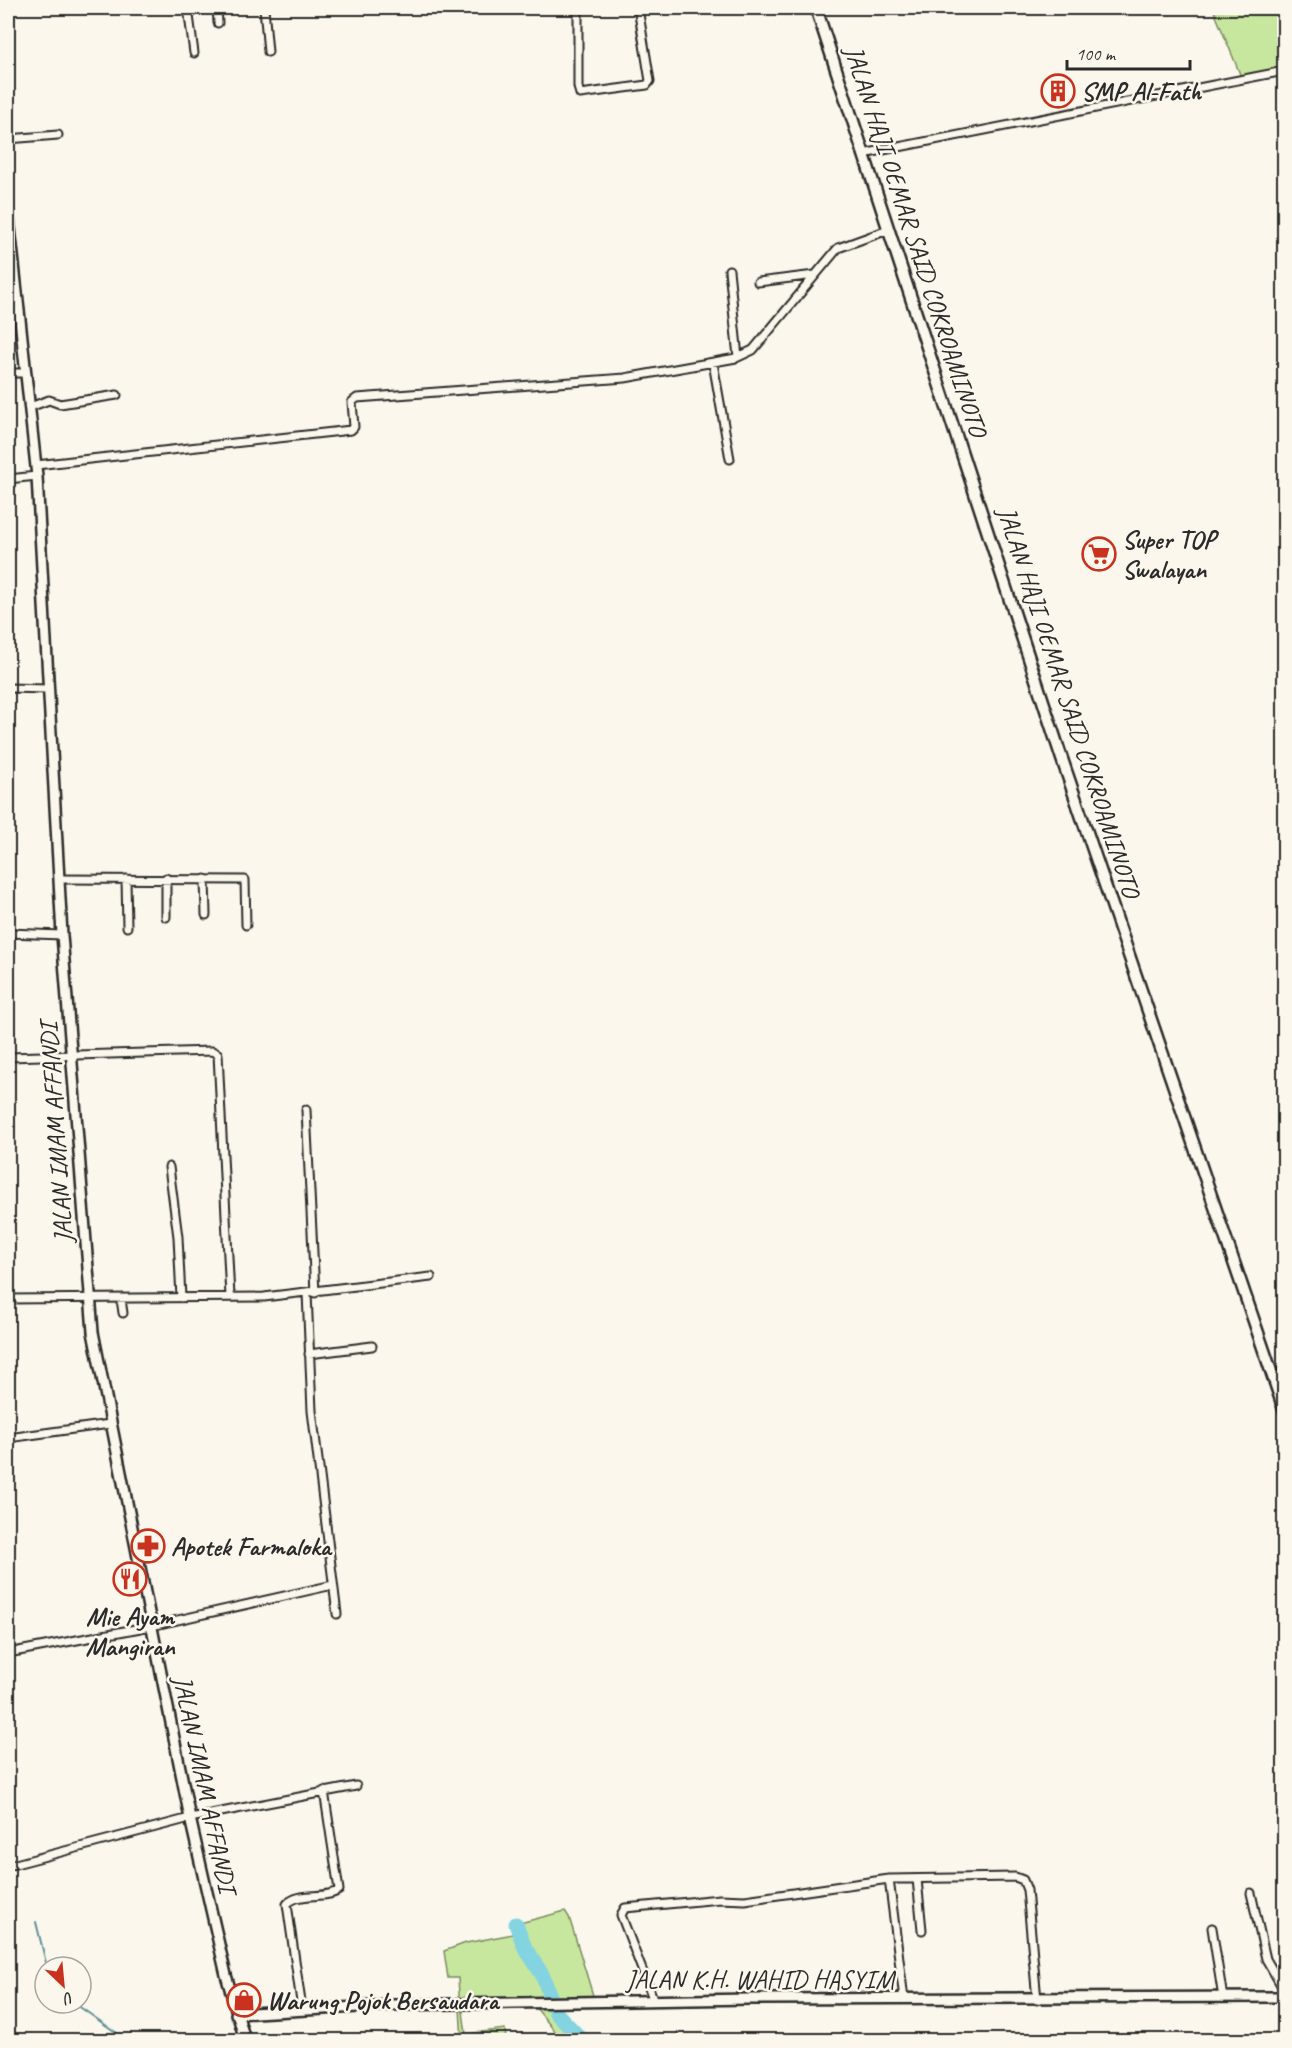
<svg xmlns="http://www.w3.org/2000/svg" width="1292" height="2048" font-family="Caveat,sans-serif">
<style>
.green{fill:#c8e79e;stroke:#7a8964;stroke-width:1.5}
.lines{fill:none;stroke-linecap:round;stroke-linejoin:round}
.stream{stroke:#609098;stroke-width:2}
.river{stroke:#84d3e1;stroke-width:15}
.street-casing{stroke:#2b2b2b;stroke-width:11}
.secondary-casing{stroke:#2b2b2b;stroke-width:14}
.primary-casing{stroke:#2b2b2b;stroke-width:15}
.street{stroke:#fbf7ec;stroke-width:7}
.secondary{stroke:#fbf7ec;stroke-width:9}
.primary{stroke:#fbf7ec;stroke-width:10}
.labels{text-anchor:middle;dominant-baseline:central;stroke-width:5;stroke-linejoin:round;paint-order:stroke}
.poi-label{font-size:26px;font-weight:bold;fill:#2b2b2b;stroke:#fbf7ec;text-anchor:start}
.street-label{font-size:26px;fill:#2b2b2b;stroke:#fbf7ec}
</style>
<rect width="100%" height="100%" fill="#fbf7ec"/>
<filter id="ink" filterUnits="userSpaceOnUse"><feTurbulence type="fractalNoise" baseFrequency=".0167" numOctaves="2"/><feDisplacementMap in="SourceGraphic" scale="12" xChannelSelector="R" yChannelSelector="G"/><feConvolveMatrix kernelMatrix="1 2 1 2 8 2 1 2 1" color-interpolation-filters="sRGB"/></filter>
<g filter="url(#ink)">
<path class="green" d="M1255,8H1284V71L1242,79L1214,11Z
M565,1911L569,1917L595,2002L551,2003L556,2013L582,2040H562L532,2003L462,2004L466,2034L505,2029L506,2040H494L493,2037L462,2040L458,1978H448L444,1951L466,1943L518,1933L516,1924Z"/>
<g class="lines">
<path class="stream" d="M36,1922L47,1967
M74,2003L127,2040"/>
<path class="river" d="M516,1924L525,1948L542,1974L556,2013L582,2040"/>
<defs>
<path id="street" d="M188,8L194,53
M217,8L218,23
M264,8L268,52
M578,8V87L580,94L647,85L650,81L638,8
M8,139L58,135
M863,154L1284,71
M729,270L738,357
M758,282L815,275
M713,363L730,459
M8,373H26
M30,407L49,400L60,404L117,395
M36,465L351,430L354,427L352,402L357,398L625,378L736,358L753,350L838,248L888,230
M8,479L37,476
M8,688L48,689
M166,878V917
M59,879L245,880L246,925
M126,879L127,927
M205,879L206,915
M8,933L62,935
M8,1057L212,1051L218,1054L230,1297
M306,1110L315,1293
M169,1167L178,1237L181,1298
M307,1293L312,1411L337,1614
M8,1299L264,1297L431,1277
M121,1299L123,1313
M309,1354L372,1346
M8,1438L110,1424
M8,1653L151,1626L333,1585
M8,1866L190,1818L356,1786
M889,1879L904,1999
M917,1879L922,1930
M1251,1893L1266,1959L1284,1990
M1212,1928L1223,1998
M654,2001L621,1915L625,1908L720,1899L745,1900L889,1879L1015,1877L1023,1880L1027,1890L1037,2000
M302,2009L287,1904C299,1891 325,1900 339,1890L324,1791"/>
<path id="secondary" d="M8,209L37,476L62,935L93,1332L190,1818L226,1975L245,2040
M236,2014L393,2005L750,1999L1284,1997"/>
<path id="primary" d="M816,8L1062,759L1284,1409"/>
</defs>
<use href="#street" class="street-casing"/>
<use href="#secondary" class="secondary-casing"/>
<use href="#primary" class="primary-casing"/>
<use href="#street" class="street"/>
<use href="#secondary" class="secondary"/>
<use href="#primary" class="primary"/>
</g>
</g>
<defs>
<symbol id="building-ring" viewBox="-11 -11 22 22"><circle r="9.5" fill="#fbf7ec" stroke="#c8321e" stroke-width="1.5"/><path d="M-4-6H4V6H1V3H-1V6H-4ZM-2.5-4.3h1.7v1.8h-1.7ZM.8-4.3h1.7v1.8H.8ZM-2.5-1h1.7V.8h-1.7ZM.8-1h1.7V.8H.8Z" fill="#c8321e"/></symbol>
<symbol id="supermarket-ring" viewBox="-11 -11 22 22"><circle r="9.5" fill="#fbf7ec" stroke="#c8321e" stroke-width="1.5"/><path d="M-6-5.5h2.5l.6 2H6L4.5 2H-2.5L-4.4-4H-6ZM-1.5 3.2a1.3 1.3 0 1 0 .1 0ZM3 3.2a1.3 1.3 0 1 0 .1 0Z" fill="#c8321e"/></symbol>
<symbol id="pharmacy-ring" viewBox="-11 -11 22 22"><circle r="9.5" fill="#fbf7ec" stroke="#c8321e" stroke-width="1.5"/><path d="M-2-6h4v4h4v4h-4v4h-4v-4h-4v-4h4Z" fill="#c8321e"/></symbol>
<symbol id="restaurant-ring" viewBox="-11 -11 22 22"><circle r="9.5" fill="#fbf7ec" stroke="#c8321e" stroke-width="1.5"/><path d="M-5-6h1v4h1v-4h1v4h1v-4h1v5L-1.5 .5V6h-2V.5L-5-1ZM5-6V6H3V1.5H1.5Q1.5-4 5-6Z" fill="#c8321e"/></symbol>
<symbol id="shop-ring" viewBox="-11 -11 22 22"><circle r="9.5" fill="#fbf7ec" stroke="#c8321e" stroke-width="1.5"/><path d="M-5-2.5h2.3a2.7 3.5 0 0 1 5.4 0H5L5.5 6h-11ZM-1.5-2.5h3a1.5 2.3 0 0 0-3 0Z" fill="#c8321e"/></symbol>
</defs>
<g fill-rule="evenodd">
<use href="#building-ring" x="1039" y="72" width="38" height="38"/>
<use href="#supermarket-ring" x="1080" y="535" width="38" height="38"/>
<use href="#pharmacy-ring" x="129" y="1527" width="38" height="38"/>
<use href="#restaurant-ring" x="111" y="1560" width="38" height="38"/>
<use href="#shop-ring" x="225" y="1981" width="38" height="38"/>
</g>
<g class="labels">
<g class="poi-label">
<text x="1081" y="91">SMP Al-Fath</text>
<text x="1122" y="539">Super TOP<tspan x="1122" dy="30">Swalayan</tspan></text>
<text x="171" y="1546">Apotek Farmaloka</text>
<text x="130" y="1616" text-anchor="middle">Mie Ayam<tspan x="130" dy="30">Mangiran</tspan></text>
<text x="267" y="2000">Warung Pojok Bersaudara</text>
</g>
<g class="street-label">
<text transform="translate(916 241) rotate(72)">JALAN HAJI OEMAR SAID COKROAMINOTO</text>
<text transform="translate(1069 702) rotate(72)">JALAN HAJI OEMAR SAID COKROAMINOTO</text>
<text transform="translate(56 1133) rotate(-94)">JALAN IMAM AFFANDI</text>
<text transform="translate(205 1784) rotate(78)">JALAN IMAM AFFANDI</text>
<text x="760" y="1979">JALAN K.H. WAHID HASYIM</text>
</g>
</g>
<rect width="1292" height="2048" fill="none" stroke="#fbf7ec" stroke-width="30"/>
<rect x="15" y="15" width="1262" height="2018" fill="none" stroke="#2b2b2b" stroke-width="2" filter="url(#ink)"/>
<g transform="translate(63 1985) rotate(154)"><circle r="28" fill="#fbf7ec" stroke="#a8a59f" stroke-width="1.5"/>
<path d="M0-4.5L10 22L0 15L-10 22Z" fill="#c8321e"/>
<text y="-9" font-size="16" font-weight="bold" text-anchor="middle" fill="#2b2b2b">U</text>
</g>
<path d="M1067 60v9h123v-9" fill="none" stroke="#2b2b2b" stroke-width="3"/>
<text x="1076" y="60" font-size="18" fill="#2b2b2b" stroke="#fbf7ec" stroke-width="4.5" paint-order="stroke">100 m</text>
</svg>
